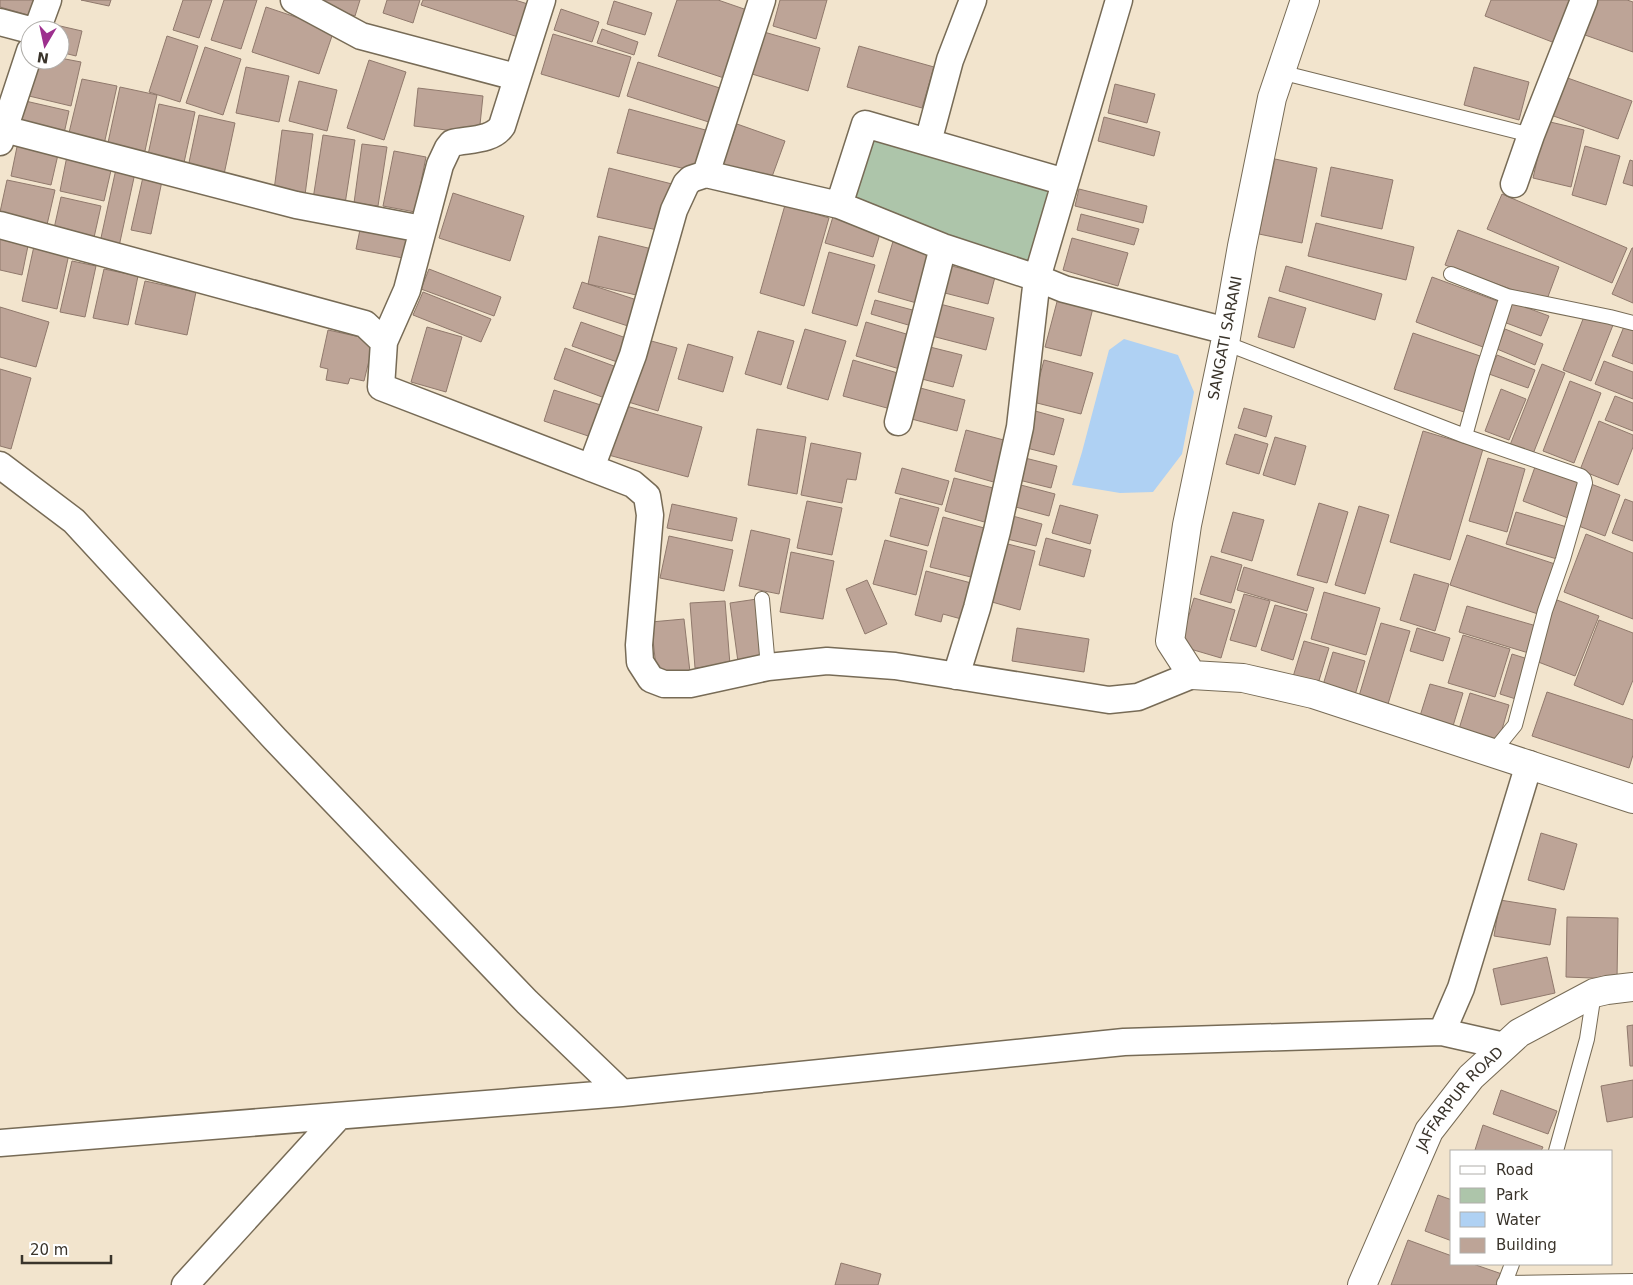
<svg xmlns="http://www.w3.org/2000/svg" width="1633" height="1285" font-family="'DejaVu Sans',sans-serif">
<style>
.green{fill:#adc5aa}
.water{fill:#afd1f3}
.building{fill:#bda497;stroke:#90796c}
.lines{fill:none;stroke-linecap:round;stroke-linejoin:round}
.lane-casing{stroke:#776b56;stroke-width:16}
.street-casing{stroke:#776b56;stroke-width:29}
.secondary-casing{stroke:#776b56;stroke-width:30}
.lane{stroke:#fff;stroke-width:14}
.street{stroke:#fff;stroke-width:26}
.secondary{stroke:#fff;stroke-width:28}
.labels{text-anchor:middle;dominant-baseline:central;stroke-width:4;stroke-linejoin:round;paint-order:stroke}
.street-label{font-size:15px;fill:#3a342b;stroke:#fff}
</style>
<rect width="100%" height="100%" fill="#f2e4cd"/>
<path class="green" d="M872,133L1055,189L1034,268L841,205Z"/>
<path class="water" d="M1124,339L1178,355L1194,392L1182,454L1153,492L1120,493L1072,485L1082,452L1109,350Z"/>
<path class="building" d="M0,0H40L35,17L0,7Z
M81,0H111L109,6Z
M183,0H212L199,38L173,30Z
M224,0H257L241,49L211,40Z
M306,0H360L355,16Z
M387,0H420L413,23L383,13Z
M423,0H515L531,5L521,38L421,5Z
M677,0H718L747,10L724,78L658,56Z
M780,0H827L816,39L773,26Z
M1491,0H1578L1560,45L1485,16Z
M1597,0H1627L1633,2V52L1585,35Z
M614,1L652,13L645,35L607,24Z
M266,7L334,30L319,74L252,52Z
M561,9L599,22L592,42L554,30Z
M47,23L82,31L76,56L60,52V30H46Z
M602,29L638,42L634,55L597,43Z
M764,32L820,48L808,91L752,74Z
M553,34L631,57L619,97L541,74Z
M167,36L198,46L180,102L149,92Z
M859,46L934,67L922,108L847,87Z
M205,47L241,59L223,115L186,103Z
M60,58L81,62L71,106L29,96L37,60H60Z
M369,60L406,72L384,140L347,128Z
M638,62L726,90L715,124L627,96Z
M246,67L289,76L279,122L236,113Z
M1474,67L1529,82L1519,120L1464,105Z
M1562,76L1632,101L1618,139L1548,114Z
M82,79L117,86L103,149L67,141Z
M299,81L337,90L327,131L289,121Z
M1115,84L1155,94L1147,123L1108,113Z
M120,87L157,95L143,160L106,152Z
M418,88L483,96L479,134L414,126Z
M21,100L69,111L63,138L14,128Z
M159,104L195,112L182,172L146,164Z
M629,109L709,131L703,173L617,153Z
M199,115L235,123L223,179L187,172Z
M1104,117L1160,132L1154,156L1098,141Z
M1546,121L1584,130L1571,187L1533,178Z
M737,124L785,141L769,185L721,168Z
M282,130L313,134L305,195L274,190Z
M323,135L355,140L345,204L313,199Z
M19,137L60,146L51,185L11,176Z
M362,144L387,147L378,206L354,203Z
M1585,146L1620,156L1606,205L1572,195Z
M394,151L426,157L415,212L383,206Z
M67,156L112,166L104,201L60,191Z
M1275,159L1317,168L1302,243L1259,234Z
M1630,160L1633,161V186L1623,183Z
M1331,167L1393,180L1382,229L1321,216Z
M609,168L672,184L662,231L597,217Z
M116,169L135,173L118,251L99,247Z
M143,177L162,181L151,234L131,230Z
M7,180L55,190L46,229L0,219V212Z
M1079,189L1147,206L1143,223L1075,206Z
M453,193L524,216L510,261L439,238Z
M1502,194L1627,248L1612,283L1487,229Z
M61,197L101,206L93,242L53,233Z
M785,205L829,218L804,306L760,293Z
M835,210L883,224L873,257L825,243Z
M1081,214L1139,229L1134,245L1077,230Z
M362,220L414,231L408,259L356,249Z
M1316,223L1414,247L1406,280L1308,256Z
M1458,230L1559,267L1546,302L1445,265Z
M0,234L29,241L22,275L0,270Z
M599,236L656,250L645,297L588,284Z
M894,238L936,250L920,304L878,292Z
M1072,238L1128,253L1118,286L1063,270Z
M34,246L69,254L57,309L22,301Z
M1632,248H1633V303L1612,294Z
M829,252L875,265L857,326L812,313Z
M72,261L96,266L85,317L60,312Z
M944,264L995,277L988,304L937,291Z
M1286,266L1382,294L1375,320L1279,291Z
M104,269L138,276L128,325L93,318Z
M429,269L501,297L494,316L421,289Z
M1432,277L1500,302L1483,347L1416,322Z
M145,281L196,292L187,335L135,324Z
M582,282L643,302L634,328L573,308Z
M423,292L491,319L481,342L413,315Z
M1269,297L1306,308L1294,348L1258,337Z
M1058,298L1093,308L1081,356L1045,347Z
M875,300L920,312L915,327L871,314Z
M1509,301L1549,316L1541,336L1501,321Z
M936,303L994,318L986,350L928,335Z
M0,307L49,322L36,367L0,357Z
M1585,314L1613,325L1591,381L1563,370Z
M581,322L629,339L620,363L572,346Z
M866,322L913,336L903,370L856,356Z
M1625,324L1633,327V364L1612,356Z
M427,327L462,337L446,392L411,382Z
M805,329L846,341L828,400L787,388Z
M1505,329L1543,344L1535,365L1497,349Z
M328,330L374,340L364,381L350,378L348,384L326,380L328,369L320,367Z
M758,331L794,341L781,385L745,374Z
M1413,333L1483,357L1464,412L1394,389Z
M644,339L677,348L658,411L625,401Z
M688,344L733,357L723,392L678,379Z
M926,346L962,355L953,387L918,378Z
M565,348L622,369L610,400L554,379Z
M1497,355L1535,370L1528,388L1489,374Z
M853,360L908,376L898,411L843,396Z
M1044,360L1093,373L1081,414L1033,402Z
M1604,361L1633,372V399L1595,384Z
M1542,364L1565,373L1533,454L1510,445Z
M0,369L31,378L11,449L0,446Z
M1570,381L1601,393L1574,463L1543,451Z
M913,386L965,400L957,431L904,417Z
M1501,389L1526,399L1509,440L1485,431Z
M554,390L607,407L597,439L544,421Z
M1615,396L1633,403V431L1605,420Z
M619,404L702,427L688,477L605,454Z
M1244,408L1272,416L1266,437L1238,428Z
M1028,409L1064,419L1054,455L1019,446Z
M1599,421L1633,435V447L1618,485L1580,470Z
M757,429L806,437L797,494L748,485Z
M966,430L1015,443L1004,485L955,471Z
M1423,431L1483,449L1450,560L1390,542Z
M1235,434L1268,444L1259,474L1226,464Z
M1275,437L1306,446L1295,485L1263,475Z
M811,443L861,453L856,480L847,479L842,503L801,495Z
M1025,458L1057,466L1051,488L1019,480Z
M1488,458L1525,469L1507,532L1469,521Z
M1536,464L1582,481L1568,518L1523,501Z
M902,468L949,481L942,505L895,493Z
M954,478L997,489L988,523L945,511Z
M1017,484L1055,494L1049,516L1012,506Z
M1591,484L1620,495L1605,536L1576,525Z
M900,498L939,508L928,546L890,536Z
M1625,499L1633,502V541L1612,533Z
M807,501L842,508L832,555L797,548Z
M1319,503L1348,512L1327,583L1297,575Z
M672,504L737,518L732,541L667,528Z
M1060,505L1098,515L1090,544L1052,533Z
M1359,506L1389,515L1365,594L1335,585Z
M1233,512L1264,520L1252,561L1221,552Z
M1516,512L1567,527L1557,559L1506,544Z
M1009,515L1042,524L1036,546L1003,538Z
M943,517L988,529L975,578L930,567Z
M751,530L790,539L779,594L739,586Z
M1586,534L1633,553V619L1564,592Z
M1467,535L1558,565L1541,615L1450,585Z
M669,536L733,550L724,591L660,578Z
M1046,538L1091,550L1084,577L1039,565Z
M885,540L927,551L916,595L873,584Z
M1000,542L1035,551L1020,610L985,600Z
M791,552L834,561L823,619L780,612Z
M1211,556L1242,565L1231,603L1200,594Z
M1244,567L1314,588L1307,611L1237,590Z
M926,571L975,584L965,620L943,614L941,622L915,615Z
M1414,574L1449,584L1435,631L1400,620Z
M867,580L887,624L865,634L846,589Z
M1324,592L1380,608L1366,655L1311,639Z
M1244,594L1270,601L1256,647L1230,640Z
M1194,598L1235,610L1221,658L1180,646Z
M757,599L765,658L738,662L730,603Z
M1557,600L1599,616L1575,676L1533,660Z
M725,601L730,665L695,668L690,603Z
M1275,605L1307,614L1293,660L1261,650Z
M1467,606L1540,627L1532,654L1459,632Z
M684,619L690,672L657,676L651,622Z
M1599,620L1633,633V680L1623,705L1574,685Z
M1381,623L1410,631L1388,704L1359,696Z
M1017,628L1089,639L1084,672L1012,661Z
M1417,628L1450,638L1443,661L1410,651Z
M1463,635L1510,649L1495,697L1448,683Z
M1304,641L1329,648L1317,687L1292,680Z
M1333,652L1365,661L1355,695L1323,685Z
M1512,654L1531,660L1519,700L1500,694Z
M1430,684L1463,693L1453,726L1420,716Z
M1547,692L1633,720V755L1629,768L1532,736Z
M1470,693L1509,705L1499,740L1459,729Z
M1541,833L1577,844L1564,890L1528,880Z
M1500,900L1556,909L1550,945L1494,936Z
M1567,917L1618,918L1617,979L1566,977Z
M1547,957L1555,993L1501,1005L1493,969Z
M1633,1025V1066H1630L1627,1026Z
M1633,1080V1117L1607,1122L1601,1086Z
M1501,1090L1557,1111L1548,1134L1493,1114Z
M1483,1125L1543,1147L1541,1151H1479L1475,1150Z
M1438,1195L1452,1200V1241L1425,1231Z
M1408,1240L1452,1256V1264H1473L1502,1274L1499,1285H1391Z
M841,1263L881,1274L878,1285H835Z"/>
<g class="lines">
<defs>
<path id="lane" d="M1280,72L1531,135
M1451,274L1507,296L1610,317L1633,323
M1225,343L1465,436L1483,371L1507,296
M1465,436L1581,476L1584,479L1585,483L1563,559L1545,611L1515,725L1493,752
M762,599L768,667
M1556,1151L1587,1039L1594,993
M1504,1283L1633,1281
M1504,1285L1512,1264"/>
<path id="street" d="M294,0L361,36L516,77
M0,22L30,30
M37,30L48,0
M4,129L296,205L422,229
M0,142L30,51
M928,142L950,60L973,0
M706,174L839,205
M1065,182L865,124L839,205L943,247L1037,278L1064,289L1227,331
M1514,184L1531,135L1584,0
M0,225L365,324L384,342L381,387L633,484L647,496L650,515L639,645L640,662L651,679L664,684H690L768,667L827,661L895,666L1109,700L1138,697L1192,675
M384,342L407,290L440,165L448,148L452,143C468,139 492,141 502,126L542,0
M898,422L943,247
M0,465L74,521L275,739L527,1002L622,1093
M591,468L633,355L674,210L686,184L691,179L706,174L762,0
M956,676L977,608L997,531L1020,427L1037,278L1119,0
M1442,1032L1461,988L1529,764
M0,1143L622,1093L1124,1042L1442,1032L1504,1046
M185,1285L339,1116"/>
<g id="secondary">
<path d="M1305,0L1272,98L1242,246L1225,343L1187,525L1170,641L1192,675L1243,678L1313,694L1633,799"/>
<path id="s1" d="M1362,1285L1429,1131L1471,1077L1519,1033L1594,993L1607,990L1633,987"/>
</g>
</defs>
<use href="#lane" class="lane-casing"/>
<use href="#street" class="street-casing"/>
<use href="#secondary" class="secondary-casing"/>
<use href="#lane" class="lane"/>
<use href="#street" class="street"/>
<use href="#secondary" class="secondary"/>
</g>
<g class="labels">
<g class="street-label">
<text transform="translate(1225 338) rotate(-79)">SANGATI SARANI</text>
<text stroke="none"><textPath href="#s1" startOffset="212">JAFFARPUR ROAD</textPath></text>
</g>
</g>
<rect x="1450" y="1150" width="162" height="115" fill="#ffffff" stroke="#b0aeaa"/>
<rect x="1460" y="1166" width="25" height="8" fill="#ffffff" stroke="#b0aeaa"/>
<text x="1496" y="1175" font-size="15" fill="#3a342b">Road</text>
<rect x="1460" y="1188" width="25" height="15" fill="#adc5aa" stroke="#b0aeaa"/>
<text x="1496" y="1200" font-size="15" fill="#3a342b">Park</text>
<rect x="1460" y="1212" width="25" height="15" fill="#afd1f3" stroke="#b0aeaa"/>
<text x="1496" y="1225" font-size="15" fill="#3a342b">Water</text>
<rect x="1460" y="1238" width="25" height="15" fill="#bda497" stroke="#b0aeaa"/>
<text x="1496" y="1250" font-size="15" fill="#3a342b">Building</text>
<g transform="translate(45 45) rotate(189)"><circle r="24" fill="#ffffff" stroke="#b0aeaa"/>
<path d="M0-4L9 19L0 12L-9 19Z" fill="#9d2f8e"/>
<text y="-8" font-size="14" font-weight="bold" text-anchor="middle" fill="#3a342b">N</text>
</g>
<path d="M22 1255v8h89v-8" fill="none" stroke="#3a342b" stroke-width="2.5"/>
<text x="30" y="1255" font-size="15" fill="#3a342b" stroke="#ffffff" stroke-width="4" paint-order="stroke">20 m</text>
</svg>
